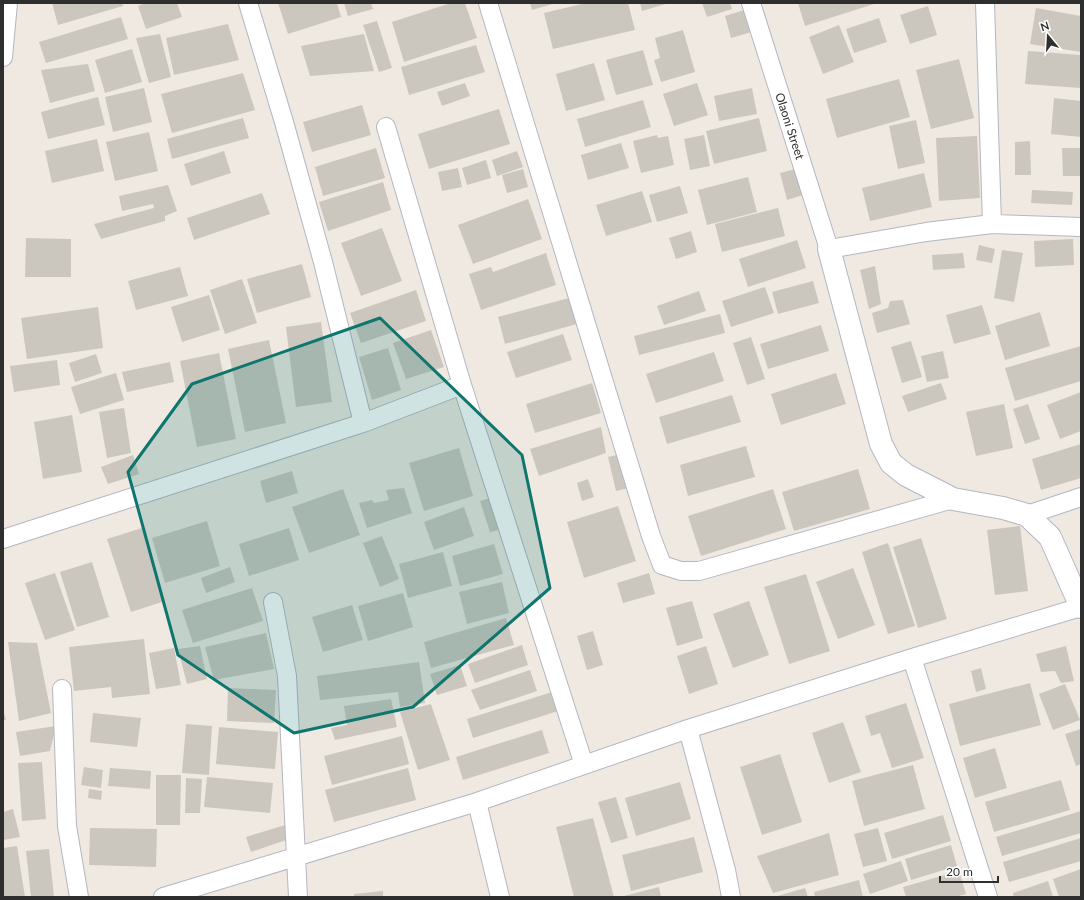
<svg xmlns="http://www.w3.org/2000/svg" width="1084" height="900" font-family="Lato,sans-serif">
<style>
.building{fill:#cbc7bf}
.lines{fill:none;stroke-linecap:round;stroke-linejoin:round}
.minor-casing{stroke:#b4b7c1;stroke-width:20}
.tertiary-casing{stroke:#b4b7c1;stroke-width:24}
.minor{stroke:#fff;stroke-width:18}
.tertiary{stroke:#fff;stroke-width:22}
.marked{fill:#0f766e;fill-opacity:0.2;stroke:#0f766e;stroke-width:3;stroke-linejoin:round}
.labels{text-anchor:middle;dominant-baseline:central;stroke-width:4;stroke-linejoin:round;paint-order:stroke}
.street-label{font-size:12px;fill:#2e2e2e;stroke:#fff}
</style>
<rect width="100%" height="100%" fill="#efe9e1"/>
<path class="building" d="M52,3H122L123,6L58,25Z
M146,3H177L182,17L146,29L138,6Z
M278,3H337L341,17L288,34Z
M344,3H371L373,9L348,16Z
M451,3H465L477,38L404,62L392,22Z
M530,3H556L532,10Z
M586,3H628L635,30L553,49L544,13Z
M640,3H669L642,11Z
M702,3H730L732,9L707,17Z
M798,3H877L805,26Z
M928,6L937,35L910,44L900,15Z
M1036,8L1081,16V52L1030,44Z
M748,9L755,31L731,38L725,16Z
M121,17L128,39L46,63L39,42Z
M879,18L887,42L854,53L846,29Z
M377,21L392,68L379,72L363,25Z
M228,24L239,60L174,75L166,38Z
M839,25L854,62L823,74L809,37Z
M683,30L695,72L661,82L654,60L660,58L655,38Z
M160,34L171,77L149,83L136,38Z
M364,34L374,71L310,76L301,46Z
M476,45L485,72L409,95L401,67Z
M132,49L142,82L105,93L95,60Z
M643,50L653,85L616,95L606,60Z
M1028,51L1081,55V88L1025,84Z
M959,59L974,118L931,129L916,70Z
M594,63L605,100L566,111L556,74Z
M88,64L95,91L50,103L41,70Z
M243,73L255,110L172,133L161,94Z
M899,79L910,117L837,138L826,99Z
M465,83L470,96L442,106L437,92Z
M697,83L708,115L674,126L663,94Z
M144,88L152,122L113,132L105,97Z
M752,88L757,114L719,121L714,96Z
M98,97L105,125L48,139L41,112Z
M1054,98L1081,101V137L1051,134Z
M643,100L651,127L585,147L577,119Z
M362,105L371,135L312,152L303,122Z
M499,109L510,144L429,169L418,134Z
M243,118L249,138L172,159L167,139Z
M759,118L767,151L714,164L706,131Z
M916,120L925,163L898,169L889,126Z
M149,132L158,171L115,181L106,142Z
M657,135L658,138L668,136L674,165L641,173L633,141Z
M704,135L710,166L690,170L684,139Z
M977,136L980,198L939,201L936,138Z
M97,139L104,171L52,183L45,151Z
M1030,141L1031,175H1015V142Z
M621,143L629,168L588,180L581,155Z
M376,148L385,178L323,196L315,167Z
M1062,148H1081V176H1063Z
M224,151L231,173L191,186L184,164Z
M517,151L523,167L497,176L492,160Z
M486,160L491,178L467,185L462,168Z
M458,168L462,187L442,191L438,172Z
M523,169L528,187L507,193L502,175Z
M795,169L803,195L787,200L780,173Z
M924,173L932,207L870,221L862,188Z
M748,177L757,212L707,225L698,190Z
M383,182L391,210L328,231L319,202Z
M168,185L177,211L165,216V221L101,239L94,224L154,208L153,204L122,211L119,196Z
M680,186L688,213L657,222L649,195Z
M1032,190L1073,192L1072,205L1031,203Z
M642,191L652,222L606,236L596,205Z
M262,193L270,214L194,240L187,218Z
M528,199L542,239L473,264L458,225Z
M778,208L785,236L722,252L715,224Z
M382,228L402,281L361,296L341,243Z
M691,231L697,252L676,259L669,238Z
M26,238L71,239V277H25Z
M1073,239L1074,265L1035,267L1034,241Z
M797,240L806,268L748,287L739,259Z
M979,245L995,249L992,263L976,260Z
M1002,250L1023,253L1014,302L994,298Z
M546,253L556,285L481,310L469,274L491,267L493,272Z
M963,253L965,268L933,270L932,255Z
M302,264L311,297L257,313L247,279Z
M875,266L881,304L869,309L860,270Z
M180,267L188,296L136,310L128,281Z
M242,279L257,323L225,334L210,290Z
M813,281L819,303L778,314L772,292Z
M765,287L774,313L731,327L722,301Z
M416,290L426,321L361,343L350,313Z
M699,291L706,311L664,325L657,306Z
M209,295L220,330L182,342L171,307Z
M569,298L577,324L505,344L498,317Z
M903,300L910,324L877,333L872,313L888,308L890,301Z
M982,305L991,334L954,344L946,315Z
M98,307L103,348L27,359L21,318Z
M1040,312L1050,346L1005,360L995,326Z
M720,314L725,333L639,355L634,336Z
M321,322L332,402L296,407L286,327Z
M821,325L829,351L768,369L760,344Z
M431,330L444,367L406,379L393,343Z
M563,334L572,360L516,378L507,352Z
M751,337L765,379L747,385L733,343Z
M269,340L286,423L245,432L228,349Z
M911,341L922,377L902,383L891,347Z
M1081,346V381L1015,401L1005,368Z
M388,348L401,390L372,400L359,357Z
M943,351L949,378L927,382L921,356Z
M714,352L724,381L656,403L646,374Z
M219,353L236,439L197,447L180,361Z
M96,354L102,373L75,382L69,363Z
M57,360L60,385L14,392L10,366Z
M170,362L174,382L127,392L122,372Z
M116,373L124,400L80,414L71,387Z
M836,373L846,404L781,425L771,394Z
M592,383L601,413L535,433L526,404Z
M941,383L947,399L908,412L902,396Z
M1081,392V431L1060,439L1047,405Z
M732,395L741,422L667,444L659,417Z
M1004,404L1013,448L976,456L966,412Z
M1028,404L1040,439L1025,444L1013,409Z
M124,408L131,453L107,458L99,412Z
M72,415L82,472L43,479L34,422Z
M601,427L606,453L539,476L530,449Z
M1081,444V478L1041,490L1032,459Z
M746,446L755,477L688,496L680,465Z
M459,448L473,496L424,511L409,463Z
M621,454L629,488L616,491L608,457Z
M133,455L139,474L108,484L101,467Z
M858,469L870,509L794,531L782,492Z
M292,471L298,493L266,503L260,481Z
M588,479L594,497L582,501L577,483Z
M404,488L412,513L367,528L359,503L372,500L374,503L389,500L386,490Z
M343,489L360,535L309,553L292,507Z
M773,489L786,529L701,556L688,516Z
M493,497L503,529L490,532L480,501Z
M618,506L636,561L584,578L567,522Z
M464,507L474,536L434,550L424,522Z
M207,521L220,566L165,583L152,538Z
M1020,526L1028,591L995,595L987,530Z
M142,528L165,601L131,612L107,539Z
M289,528L299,560L249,576L239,544Z
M382,536L399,579L380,587L363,543Z
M921,538L947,619L918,628L893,547Z
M888,543L915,626L888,634L862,552Z
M494,544L503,574L460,586L452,556Z
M443,552L452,586L408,598L399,564Z
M92,562L109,617L77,627L60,572Z
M230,567L235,582L206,593L201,578Z
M853,568L875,625L838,639L816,582Z
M55,573L75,630L45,640L25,583Z
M649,573L655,594L623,603L617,583Z
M806,574L830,651L789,664L764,587Z
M502,582L509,613L467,624L459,592Z
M252,588L263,621L193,643L182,610Z
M403,593L413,627L368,641L358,606Z
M692,601L703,638L677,646L666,608Z
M749,601L769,655L733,668L713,614Z
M352,605L363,640L323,652L312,617Z
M506,618L514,645L431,668L424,642Z
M593,631L603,665L587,670L577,636Z
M266,633L274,669L214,680L205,647Z
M144,639L150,694L112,698L111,687L74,691L69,647Z
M8,642L37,643L51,713L19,721Z
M522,645L528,665L475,683L468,664Z
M200,646L207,679L187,684L178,649Z
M706,646L718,684L689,694L677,656Z
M1066,646L1074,681L1061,683L1055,671L1041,672L1036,654Z
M174,648L181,685L156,689L149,653Z
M419,662L425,703L400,707L398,692L320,700L317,676Z
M460,665L467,686L437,695L430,674Z
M981,668L986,689L976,692L971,671Z
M530,670L537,691L480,710L471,690Z
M1030,683L1041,725L960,746L949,704Z
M1065,684L1080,720L1053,730L1039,694Z
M228,688L276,690L274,723L227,721Z
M552,692L558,711L473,738L467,719Z
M391,699L397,727L335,740L331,728L347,725L344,706Z
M906,703L924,758L892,768L880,733L871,736L865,716Z
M431,704L450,760L418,770L400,712Z
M3,709L6,720H3Z
M93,713L141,718L137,747L90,742Z
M843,722L861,772L829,783L812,733Z
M186,724L212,726L209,775L182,773Z
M56,726L50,751L20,756L16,732Z
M219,727L278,732L275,769L216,764Z
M1081,729V764L1076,766L1065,734Z
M542,730L549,753L463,780L456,757Z
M402,736L409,764L332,785L324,756Z
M995,748L1007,788L975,798L963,758Z
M780,754L802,822L762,835L740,767Z
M42,762L46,819L22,821L18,763Z
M913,765L925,809L864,826L852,781Z
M84,767L103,770L101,788L81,785Z
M110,768L151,771L150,789L108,786Z
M408,768L416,800L334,822L325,790Z
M156,775H181L180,825H156Z
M207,777L273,783L270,813L204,807Z
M186,778L202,779L200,813H185Z
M1061,780L1070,810L994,832L985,802Z
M680,782L691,819L636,836L625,798Z
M89,789L102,791L101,800L88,798Z
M616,797L628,838L611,843L598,802Z
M13,809L20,837L3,840V812Z
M1081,811V833L1002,856L996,837Z
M943,815L951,841L892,859L884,833Z
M593,818L614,897H574L556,827Z
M285,825L289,839L251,852L246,837Z
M90,828L157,829L156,867L89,865Z
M878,828L887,861L863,867L854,834Z
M829,833L839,875L773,893L757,856Z
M694,837L703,872L631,891L622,855Z
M1081,838V861L1009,882L1003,862Z
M951,845L957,866L911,880L905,859Z
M17,846L25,897H3V848Z
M49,849L54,897H31L26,851Z
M901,861L908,881L870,894L863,874Z
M1081,869V897H1059L1053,879Z
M959,871L966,894L955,897H906L903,887Z
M859,880L863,897H815L814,892Z
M1048,881L1053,897H1014L1013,893Z
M659,887L661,897H624V896Z
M805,888L808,897H774Z
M383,891V897H354V894Z"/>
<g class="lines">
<defs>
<path id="minor" d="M248,3L284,122L323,262L363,423
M488,3L651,536L662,565L681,571H699L953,499
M751,3L829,249L926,232L992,224L1081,227
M985,3L992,224
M3,57L8,3
M386,127L462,385L584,765
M1027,515L1081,497
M3,539L363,423L462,385
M273,602L287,676L298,897
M912,658L988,897
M62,689L67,826L79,897
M688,729L726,870L731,897
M477,802L500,897
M163,897L477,802L688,729L912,658L1081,607"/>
<path id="tertiary" d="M829,249L881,444L891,463L906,475L953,499L1003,508L1027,515L1050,537L1081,607"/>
</defs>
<use href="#minor" class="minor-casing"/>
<use href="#tertiary" class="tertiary-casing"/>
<use href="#minor" class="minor"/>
<use href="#tertiary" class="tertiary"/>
</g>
<path class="marked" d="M380,318L522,455L550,588L413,707L294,733L178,655L128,472L192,384Z"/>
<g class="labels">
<g class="street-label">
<text transform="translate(790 126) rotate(72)">Olaoni Street</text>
</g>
</g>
<rect width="1084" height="900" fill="none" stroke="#2e2e2e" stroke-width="8"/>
<g transform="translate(1048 36) rotate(342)" stroke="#ffffff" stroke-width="3" paint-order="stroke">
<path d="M0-3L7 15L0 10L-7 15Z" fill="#2e2e2e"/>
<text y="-6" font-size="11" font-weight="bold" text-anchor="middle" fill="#2e2e2e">N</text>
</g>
<path d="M940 876v6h58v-6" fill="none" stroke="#2e2e2e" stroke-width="2"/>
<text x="946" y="876" font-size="12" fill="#2e2e2e" stroke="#ffffff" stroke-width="3" paint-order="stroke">20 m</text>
</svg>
